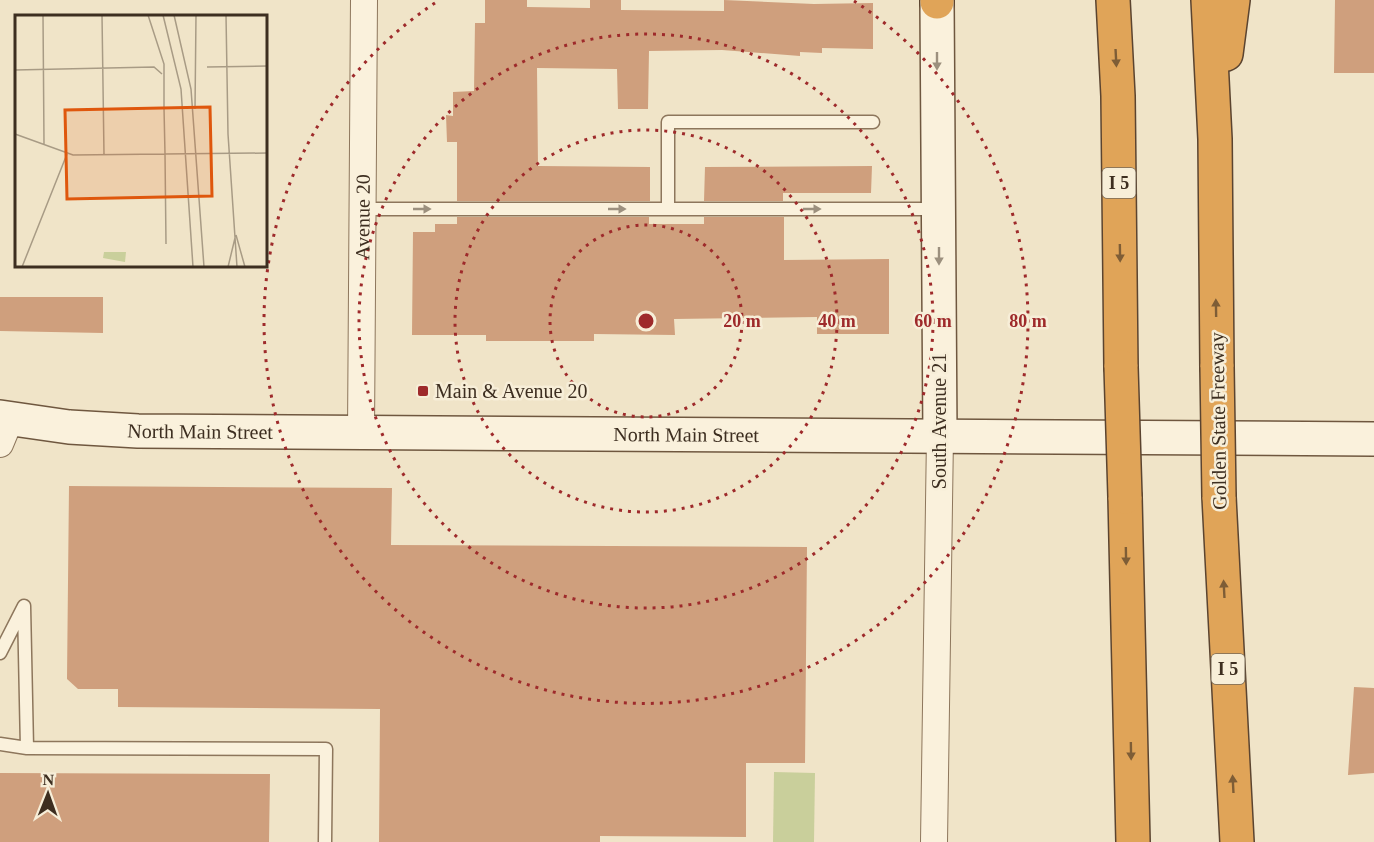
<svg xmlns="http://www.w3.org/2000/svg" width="1374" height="842" font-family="Georgia,serif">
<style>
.green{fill:#c9cf9b}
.building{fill:#cf9f7d}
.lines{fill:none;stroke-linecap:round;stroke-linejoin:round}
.lane-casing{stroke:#8d765c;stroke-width:15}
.street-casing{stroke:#8d765c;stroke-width:28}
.secondary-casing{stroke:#6f573f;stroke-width:36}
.highway-casing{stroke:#5b4430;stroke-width:36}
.lane{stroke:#faf1dc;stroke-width:12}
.street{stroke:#faf1dc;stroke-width:26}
.secondary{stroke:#faf1dc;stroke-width:33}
.highway{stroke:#e0a458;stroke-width:33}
.highway-bridge-casing{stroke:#5b4430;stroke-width:36;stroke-linecap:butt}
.highway-bridge{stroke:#e0a458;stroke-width:33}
.oneway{fill:#7e5d36}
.oneway2{fill:#9c907e}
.ring{fill:none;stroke:#9e2a2b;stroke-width:3;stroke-dasharray:3 6}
.poi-dot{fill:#9e2a2b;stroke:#f7eed8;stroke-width:2}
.labels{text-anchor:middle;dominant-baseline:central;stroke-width:5;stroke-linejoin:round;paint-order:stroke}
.shield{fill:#f7eed8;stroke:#756857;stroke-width:1.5}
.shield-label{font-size:18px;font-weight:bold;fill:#3d2e20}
.street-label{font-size:20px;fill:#3d2e20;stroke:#f7eed8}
.poi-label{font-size:20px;fill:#3d2e20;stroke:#f7eed8;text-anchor:start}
.inset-road{fill:none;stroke:#a89b85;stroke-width:1.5}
.view{fill:#df570d;fill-opacity:0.15;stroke:#df570d;stroke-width:3}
.inset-edge{fill:none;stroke:#3d2e20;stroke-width:3}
.centre{fill:#9e2a2b;stroke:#f7eed8;stroke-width:3}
.ring-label{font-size:18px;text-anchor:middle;font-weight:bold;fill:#9e2a2b;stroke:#f7eed8;stroke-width:5;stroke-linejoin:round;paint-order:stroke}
</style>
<rect width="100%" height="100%" fill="#f0e4c8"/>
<path class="green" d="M774,772L815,773L814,842H773Z"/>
<path class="building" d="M485,0H527V7L590,8V0H621V10L724,11V0L814,4L873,3V49L822,48V53L800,52V56L722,50L649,51L648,109H618L617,69L537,68L538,166L650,167V201H457V142H447L446,115L453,116V92L474,91L475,23H485Z
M1335,0H1374V73H1334Z
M872,166L871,193H783V201H704L705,167Z
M457,217H649V224H704V217H784V260L889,259V334H817V317L674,319L675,335L594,334V341H486V335H412L413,232H435V224H457Z
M0,297H103V333L0,331Z
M69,486L392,488L391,545L807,547L805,763H746V837L600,836V842H379L380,709L118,707V689H78L67,679Z
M1354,687L1374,688V773L1348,775Z
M0,773L270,774L269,842H0Z"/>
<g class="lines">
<defs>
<path id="lane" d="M363,209H938
M668,209V122H873
M0,653L24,606L27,748
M0,744L27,748L326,749L325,842"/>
<g id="street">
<path id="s1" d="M361,433L364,0"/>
<path d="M0,444L10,420"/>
<path d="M934,842L940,436"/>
</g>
<g id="secondary">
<path d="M937,2L940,436"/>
<path id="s2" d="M0,417L69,427L138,431L1374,439"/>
</g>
<path id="highway" d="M1113,0L1118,96L1121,367
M1208,0L1215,139L1217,367
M937,2V0
M1226,54L1233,0
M1125,497L1133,842
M1219,497L1237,842"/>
</defs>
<use href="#lane" class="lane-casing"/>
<use href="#street" class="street-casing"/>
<use href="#secondary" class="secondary-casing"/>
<use href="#highway" class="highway-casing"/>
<use href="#lane" class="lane"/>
<use href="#street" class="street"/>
<use href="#secondary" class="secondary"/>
<use href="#highway" class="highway"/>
<defs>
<path id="highway-bridge" d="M1121,367L1125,497
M1217,367L1219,497"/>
</defs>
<use href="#highway-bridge" class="highway-bridge-casing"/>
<use href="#highway-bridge" class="highway-bridge"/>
</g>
<defs><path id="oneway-solid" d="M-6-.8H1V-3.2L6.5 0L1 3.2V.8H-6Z" transform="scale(1.5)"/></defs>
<g class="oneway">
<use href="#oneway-solid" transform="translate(1116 58) rotate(87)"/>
<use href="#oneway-solid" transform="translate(1120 253) rotate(89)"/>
<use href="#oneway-solid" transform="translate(1216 308) rotate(-91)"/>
<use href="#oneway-solid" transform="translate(1126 556) rotate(89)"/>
<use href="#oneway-solid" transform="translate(1224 589) rotate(-93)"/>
<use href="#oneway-solid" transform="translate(1131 751) rotate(89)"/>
<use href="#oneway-solid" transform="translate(1233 784) rotate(-93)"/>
</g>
<g class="oneway2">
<use href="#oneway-solid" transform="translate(937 61) rotate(90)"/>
<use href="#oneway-solid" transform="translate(422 209)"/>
<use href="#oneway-solid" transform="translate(617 209)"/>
<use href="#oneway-solid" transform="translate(812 209)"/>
<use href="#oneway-solid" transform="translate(939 256) rotate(90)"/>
</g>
<g class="ring">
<circle cx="646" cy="321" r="96"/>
<circle cx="646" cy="321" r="191"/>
<circle cx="646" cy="321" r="287"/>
<path d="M854 1A382 382 0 1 1 438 1"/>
</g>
<rect class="poi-dot" x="417" y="385" width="12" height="12" rx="3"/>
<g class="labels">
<g class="shield">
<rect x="1102.5" y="168" width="33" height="30" rx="4.5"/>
<rect x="1211.5" y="654" width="33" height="30" rx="4.5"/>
</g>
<g class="shield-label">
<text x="1119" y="183">I 5</text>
<text x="1228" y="669">I 5</text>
</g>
<g class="street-label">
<text stroke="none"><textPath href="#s1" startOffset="216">Avenue 20</textPath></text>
<text transform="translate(939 421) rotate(-90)">South Avenue 21</text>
<text transform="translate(1218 421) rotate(-91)">Golden State Freeway</text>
<text stroke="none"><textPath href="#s2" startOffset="201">North Main Street</textPath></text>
<text stroke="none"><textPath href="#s2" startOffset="687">North Main Street</textPath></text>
</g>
<g class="poi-label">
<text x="435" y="391">Main &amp; Avenue 20</text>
</g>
</g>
<g transform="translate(15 15)">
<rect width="252" height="252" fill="#f0e4c8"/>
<path d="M89,237H111L110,247L88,243Z" fill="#c9cf9b"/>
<path class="inset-road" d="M28,0L29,129M87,0L89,140M133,0L149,49V93M148,0L166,74L178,252M159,0L176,74L189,252M211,0L213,119L222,252M192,52L252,51M0,55L139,52L147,59M149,93L150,139M180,94L181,0M0,119L58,140L252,138M150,139L151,229M221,220L230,252M7,252L52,139M213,252L220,223"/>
<path class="view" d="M195,92L197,181L52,184L50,95Z"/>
<rect width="252" height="252" class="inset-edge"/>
</g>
<circle cx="646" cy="321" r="9" class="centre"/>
<g class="ring-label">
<text x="742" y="327">20 m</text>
<text x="837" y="327">40 m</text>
<text x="933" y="327">60 m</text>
<text x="1028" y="327">80 m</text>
</g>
<g transform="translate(48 794) rotate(1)" stroke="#f7eed8" stroke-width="4.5" paint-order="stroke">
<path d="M0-4.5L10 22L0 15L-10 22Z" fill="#3d2e20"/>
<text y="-9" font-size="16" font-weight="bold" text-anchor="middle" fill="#3d2e20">N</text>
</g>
</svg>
